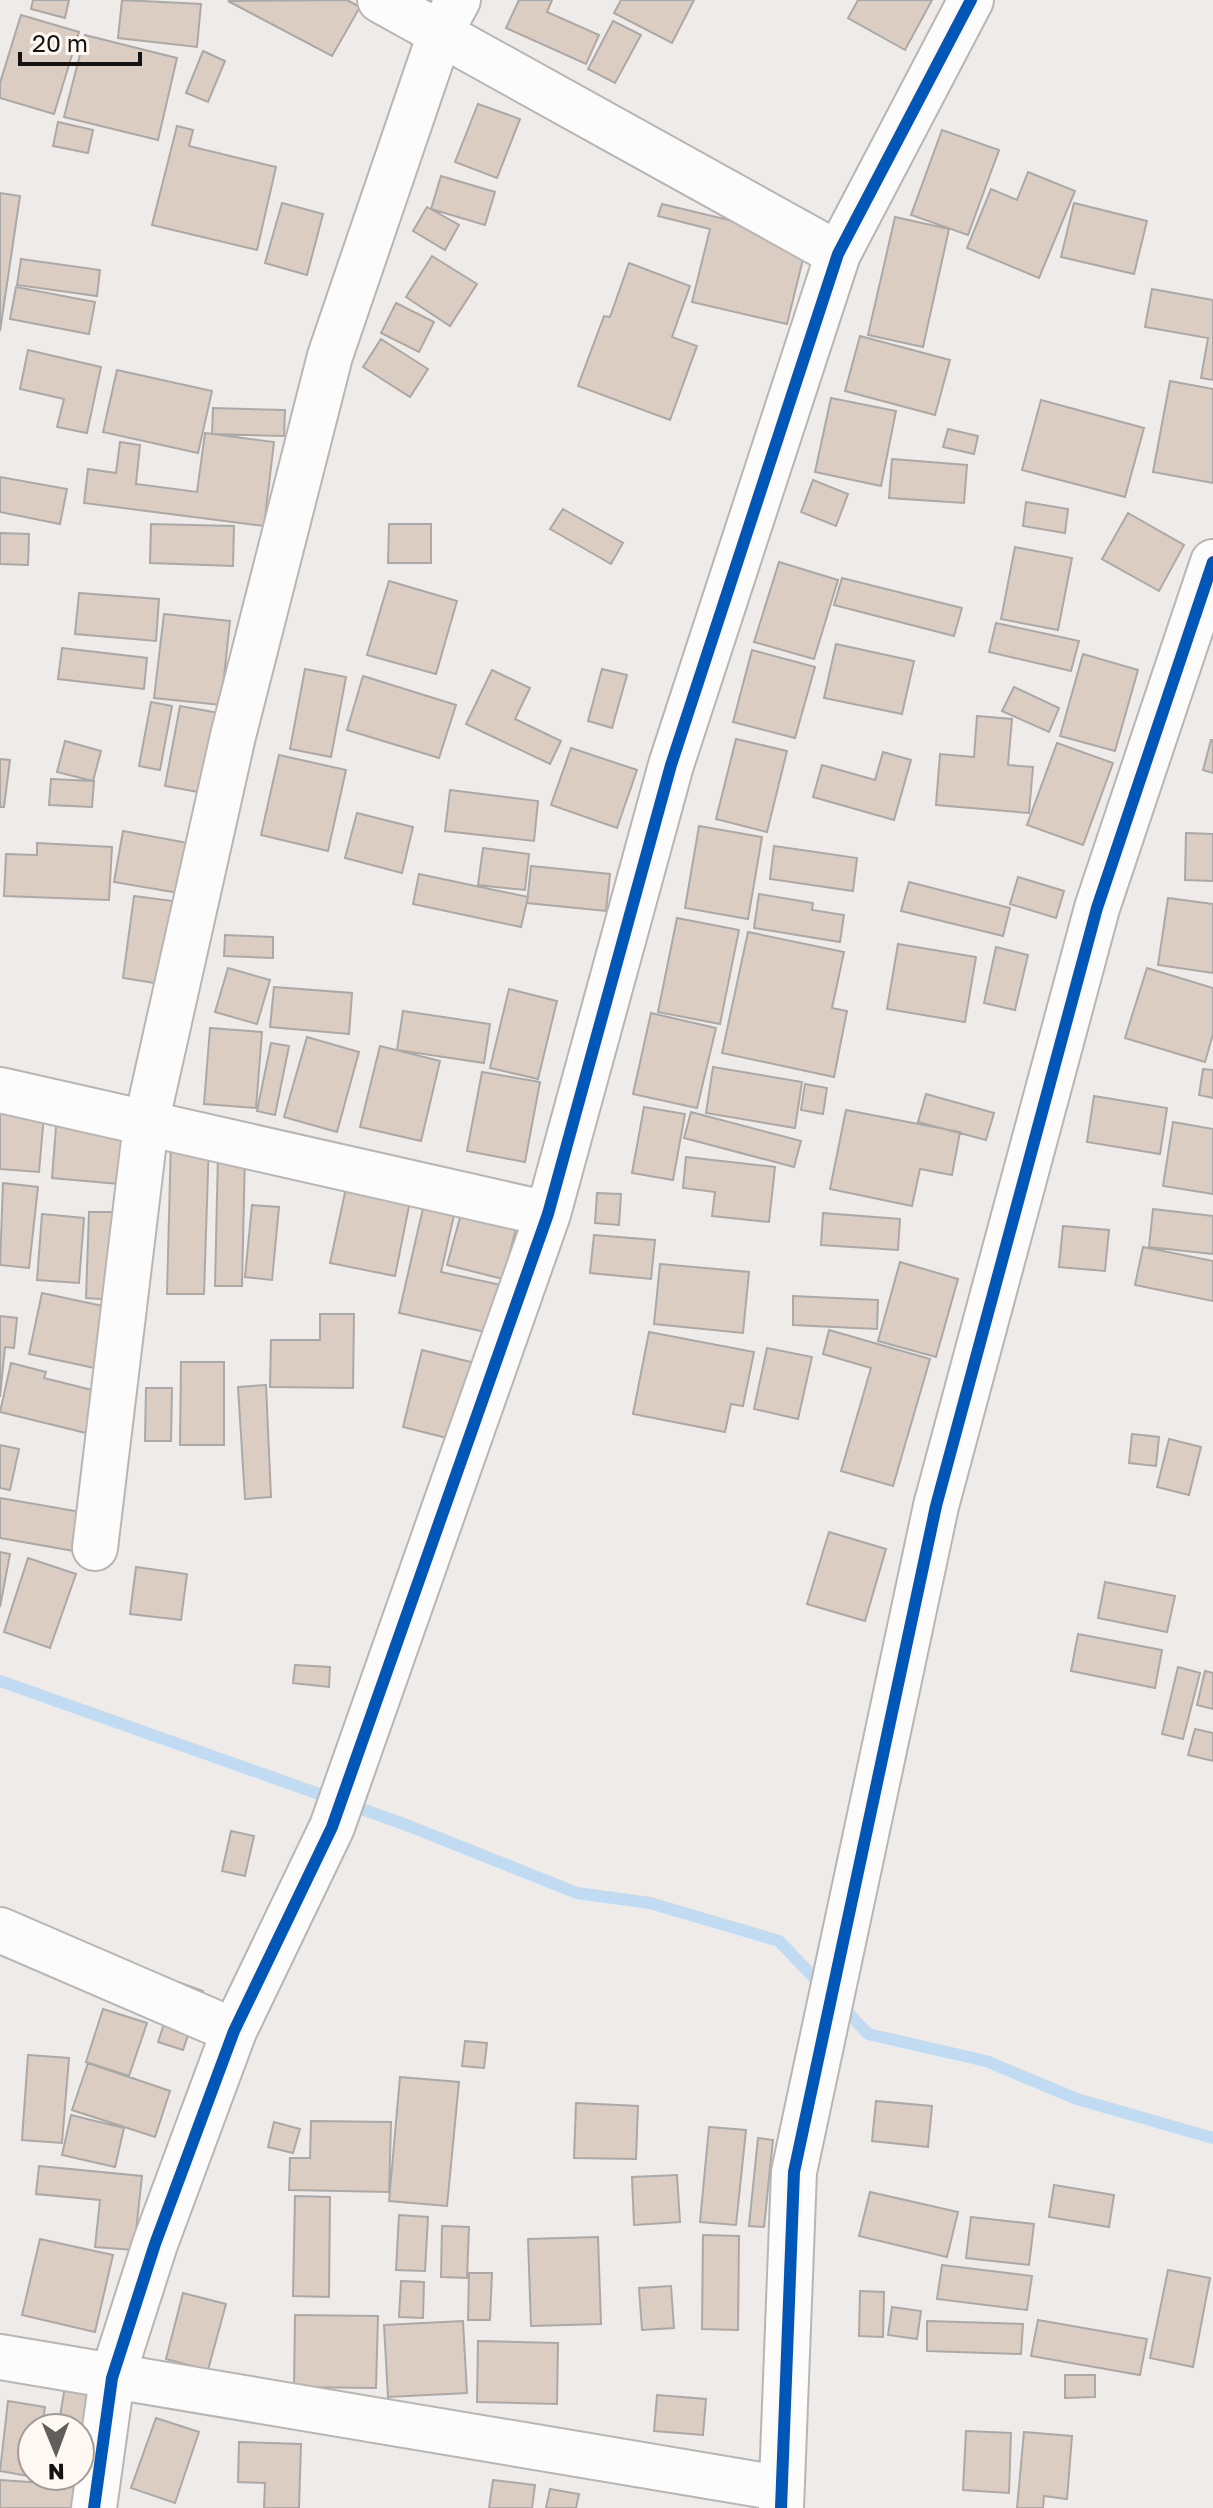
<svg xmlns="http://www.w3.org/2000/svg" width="1213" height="2508" font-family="'Golos Text',sans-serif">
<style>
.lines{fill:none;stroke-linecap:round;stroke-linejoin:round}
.stream{stroke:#c1dbf2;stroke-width:12}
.building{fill:#dbcdc2;stroke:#aba9a7;stroke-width:2}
.minor-casing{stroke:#b8b6b4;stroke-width:48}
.minor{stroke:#fcfcfc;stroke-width:44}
.cycleway-casing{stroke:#fff7f2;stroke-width:17}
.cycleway{stroke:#0057b8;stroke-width:12}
</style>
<rect width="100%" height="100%" fill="#eeebe8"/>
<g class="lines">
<path class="stream" d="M0,1681L404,1824L577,1893L650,1903L779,1941L824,1988
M840,2004L868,2034L986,2061L1077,2099L1213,2138"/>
</g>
<path class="building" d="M33,0H69L65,18L31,9Z
M122,0L201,4L197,47L118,38Z
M347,0L360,7L332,56L228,1Z
M519,0H552L547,12L599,35L586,64L506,28Z
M621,0H694L672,43L614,13Z
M858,0H932L905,50L848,18Z
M21,15L79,32L54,114L0,98V83Z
M613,21L641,35L615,83L588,69Z
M85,35L177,58L158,140L64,117Z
M203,51L225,61L208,102L186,93Z
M478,104L520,119L497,178L455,162Z
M58,122L93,130L88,153L53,146Z
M177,126L193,130L189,146L276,167L257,250L152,225Z
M942,130L999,150L968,235L911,215Z
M1028,172L1075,191L1039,278L967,248L991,189L1017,200Z
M441,176L495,192L485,225L431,209Z
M0,193L20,196L0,331Z
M282,203L323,214L307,275L265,263Z
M1074,203L1147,221L1134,274L1061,257Z
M662,204L808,239L787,324L692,302L710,229L658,216Z
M427,207L459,225L445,250L413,231Z
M895,217L949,229L923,347L868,335Z
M432,256L477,284L450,326L406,297Z
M21,259L100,270L97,296L17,285Z
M629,263L690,286L672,337L697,346L670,420L578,386L604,316L610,317Z
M16,287L95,302L89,334L10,319Z
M1152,289L1213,300V380L1201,378L1208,338L1145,327Z
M396,303L434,322L419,352L381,333Z
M860,336L950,360L935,415L845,391Z
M381,339L428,369L410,397L363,367Z
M28,350L101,367L87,433L57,427L64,399L20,389Z
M117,370L212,391L198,453L103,432Z
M1170,381L1213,389V483L1153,472Z
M831,398L896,411L881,486L815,472Z
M1041,400L1144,428L1125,497L1022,470Z
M213,408L285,410L284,436L212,434Z
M948,429L978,436L974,454L943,447Z
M205,433L274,442L264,526L84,503L88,469L116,473L120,442L140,445L136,484L197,492Z
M892,459L967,465L964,503L889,498Z
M0,477L67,489L60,524L0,512Z
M813,480L848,494L836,526L801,512Z
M1026,502L1068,509L1065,533L1023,526Z
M563,509L623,543L611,564L550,529Z
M1128,513L1184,545L1159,591L1102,559Z
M151,524L234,526L233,566L150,563Z
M389,524H431V563H388Z
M0,533L29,534L28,565L0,564Z
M1015,547L1072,558L1058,630L1001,619Z
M779,562L838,580L814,659L754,642Z
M842,578L962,608L954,636L834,605Z
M389,581L457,601L436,674L367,655Z
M79,593L159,599L156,641L75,634Z
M164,614L230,621L221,705L154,698Z
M996,623L1079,641L1071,671L989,652Z
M836,644L914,661L902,714L824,698Z
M62,648L147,658L144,689L58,679Z
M752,650L815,667L795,738L733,722Z
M1083,654L1138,670L1115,751L1060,736Z
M305,669L346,677L331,757L290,749Z
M602,669L627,675L612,728L588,721Z
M492,670L530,688L515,719L561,741L550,764L466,724Z
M363,676L456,705L439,758L347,730Z
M1014,687L1059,708L1049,732L1002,711Z
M151,702L172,706L160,770L139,766Z
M180,706L219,713L204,793L165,786Z
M977,716L1012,719L1008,765L1033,767L1029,813L936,805L940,754L974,757Z
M736,739L787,751L767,832L716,819Z
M1211,740H1213V773L1203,770Z
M65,741L101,751L93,781L57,772Z
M1057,743L1113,763L1083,845L1027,825Z
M571,748L637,770L617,828L551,805Z
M883,752L911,760L894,820L813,797L822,765L875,780Z
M279,755L346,770L328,851L261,835Z
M0,759L10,760L4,807H0Z
M51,779L94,781L92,807L49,805Z
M450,790L538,801L534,841L445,831Z
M357,813L413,827L402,873L345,858Z
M699,826L762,837L748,919L685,908Z
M123,831L188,843L179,893L114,882Z
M1186,833L1213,834V881L1185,880Z
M37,843L112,847L109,900L4,896L6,854L37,855Z
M774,846L857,858L853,891L770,879Z
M483,848L529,854L525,890L478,885Z
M531,866L610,874L606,911L527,903Z
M419,874L528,897L521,927L413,904Z
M1018,877L1064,891L1056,918L1010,904Z
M909,882L1010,908L1003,936L901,911Z
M759,894L813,903L812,910L844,915L840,942L754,928Z
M134,896L173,901L161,984L123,978Z
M1168,898L1213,904V973L1158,965Z
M677,918L739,930L720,1024L658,1012Z
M748,932L844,952L832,1008L847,1011L834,1077L722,1053Z
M225,935L273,937V958L224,956Z
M898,944L976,957L965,1022L887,1009Z
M996,947L1028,955L1015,1010L984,1003Z
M228,968L270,980L257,1024L215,1012Z
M1147,968L1213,988V1034L1205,1062L1125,1038Z
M274,987L352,993L349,1034L270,1027Z
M509,989L557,1001L538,1079L490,1068Z
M403,1011L490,1024L484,1063L397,1050Z
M651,1013L716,1028L697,1108L633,1094Z
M210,1028L262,1032L256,1108L204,1104Z
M307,1037L359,1052L337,1132L284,1117Z
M271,1043L289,1046L275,1115L257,1111Z
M380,1046L440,1061L421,1141L360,1127Z
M713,1067L802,1082L795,1128L706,1113Z
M1203,1069L1213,1070V1098L1199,1095Z
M482,1072L540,1082L525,1162L467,1151Z
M805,1084L827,1088L823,1114L801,1110Z
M926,1094L994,1113L986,1140L918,1122Z
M1094,1096L1167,1108L1160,1154L1087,1142Z
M0,1101L45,1104L39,1172L0,1169Z
M644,1107L685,1114L673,1180L632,1173Z
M846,1110L960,1132L952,1175L920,1169L912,1206L830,1189Z
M691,1112L801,1141L794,1167L684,1138Z
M57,1114L136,1121L130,1185L52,1178Z
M1173,1122L1213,1129V1194L1163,1186Z
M171,1140L209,1141L204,1294H167Z
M218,1153H245L242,1286H215Z
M218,1153H245L242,1286H215Z
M686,1157L775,1167L769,1222L712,1216L715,1192L683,1188Z
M3,1183L38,1187L29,1268L0,1265Z
M346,1188L410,1201L395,1276L330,1263Z
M597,1193L621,1194L619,1225L595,1223Z
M426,1195L457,1202L441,1272L501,1285L490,1333L399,1313Z
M464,1203L519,1217L503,1279L447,1265Z
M252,1205L279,1207L272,1280L245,1277Z
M1153,1209L1213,1216V1254L1149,1247Z
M89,1212H120L116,1300L86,1298Z
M823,1213L900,1219L898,1250L821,1245Z
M42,1214L84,1218L79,1283L37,1280Z
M1063,1226L1109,1230L1105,1271L1059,1267Z
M594,1235L655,1240L651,1279L590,1273Z
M1143,1247L1213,1261V1301L1135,1285Z
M900,1262L958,1279L936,1357L878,1341Z
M660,1264L749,1272L743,1333L654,1324Z
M42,1293L117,1309L104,1370L29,1354Z
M793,1296L878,1300L877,1329L793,1325Z
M320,1314H354L353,1388L270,1387L271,1340H320Z
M0,1316L17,1318L14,1348L5,1347L0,1397Z
M829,1330L930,1359L893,1486L841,1471L871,1368L823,1354Z
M649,1332L754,1352L743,1406L731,1404L725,1432L633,1414Z
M767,1348L812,1357L798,1419L754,1409Z
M422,1350L475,1363L455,1440L403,1427Z
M181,1362H224V1445H180Z
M11,1363L46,1372L44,1378L96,1391L86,1433L0,1412Z
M266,1385L271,1497L245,1499L238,1387Z
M146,1388H172L171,1441H145Z
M1132,1434L1159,1437L1156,1466L1129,1463Z
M1169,1439L1201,1447L1189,1495L1157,1487Z
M0,1445L19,1449L10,1490L0,1488Z
M0,1498L81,1512L74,1551L0,1538Z
M829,1532L886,1549L865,1621L807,1604Z
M0,1552L10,1554L0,1607Z
M28,1558L76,1574L50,1648L4,1632Z
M136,1567L187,1574L181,1620L130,1614Z
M1105,1582L1175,1596L1167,1632L1098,1618Z
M1078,1634L1162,1650L1155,1688L1071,1671Z
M295,1665L330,1667L329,1687L293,1683Z
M1178,1667L1200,1673L1183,1739L1162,1734Z
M1205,1671L1213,1673V1709L1197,1705Z
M1195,1729L1213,1733V1761L1188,1755Z
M231,1831L254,1836L245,1876L222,1871Z
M178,1982L203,1991L183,2050L158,2042Z
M103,2009L147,2023L129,2076L86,2062Z
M465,2041L487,2043L484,2068L462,2066Z
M28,2055L69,2058L62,2143L22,2140Z
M88,2063L170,2091L155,2137L72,2110Z
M400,2077L459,2082L447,2206L389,2201Z
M876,2101L932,2106L928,2147L872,2141Z
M576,2103L638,2106L636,2159L574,2158Z
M71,2115L124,2128L115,2167L62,2155Z
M311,2121L391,2122L389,2192L289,2190L290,2158H310Z
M274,2122L300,2129L293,2153L268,2147Z
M709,2127L746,2130L736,2225L700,2222Z
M758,2138L773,2140L764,2227L749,2226Z
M39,2166L142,2176L134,2250L95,2247L100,2200L36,2194Z
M677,2175L680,2222L634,2225L632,2177Z
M1054,2185L1114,2195L1109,2227L1049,2217Z
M870,2192L958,2212L947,2257L859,2236Z
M295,2196L330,2197L329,2297L293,2296Z
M399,2215L428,2217L425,2271L396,2270Z
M971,2217L1034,2224L1029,2265L966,2258Z
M442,2226L469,2227L467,2278L441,2277Z
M703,2235L739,2236L738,2330L702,2329Z
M598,2237L601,2324L531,2326L528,2239Z
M40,2239L113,2255L95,2332L22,2315Z
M942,2265L1032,2276L1027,2310L937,2299Z
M1168,2270L1210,2278L1193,2367L1150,2358Z
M469,2273H492L490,2320H468Z
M401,2281L424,2282L423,2318L399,2317Z
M671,2286L674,2328L642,2330L639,2288Z
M860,2291L884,2292L883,2337L859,2336Z
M183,2293L226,2304L208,2370L166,2359Z
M892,2307L921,2311L917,2339L888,2335Z
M295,2315L378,2316L376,2388L294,2387Z
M1038,2320L1147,2339L1140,2375L1031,2356Z
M463,2321L467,2393L388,2397L384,2325Z
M927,2321L1023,2324L1021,2354L927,2351Z
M478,2341L558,2343L557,2404L477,2402Z
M67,2375L101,2381L80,2474V2428H58Z
M1065,2375H1095V2397L1065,2398Z
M657,2395L706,2399L703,2435L654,2431Z
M8,2401L45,2407L42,2428H32L34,2477L0,2471Z
M156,2418L199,2432L175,2503L131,2488Z
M966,2431L1011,2433L1009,2493L963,2490Z
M1024,2432L1072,2436L1067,2499L1044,2496L1043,2508H1017Z
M239,2442L301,2444L299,2508H264L265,2483L238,2482Z
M0,2480L74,2485L73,2508H0Z
M493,2480L535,2485L532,2508H489Z
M550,2489L579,2494L576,2508H546Z"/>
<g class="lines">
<defs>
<path id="minor" d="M380,0L838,254
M0,1090L548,1214
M95,1548L146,1124L233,736L330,356L441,31L458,0
M0,1930L234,2031
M0,2357L779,2488
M94,2508L112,2378L155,2244L234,2031L332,1827L548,1214L671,765L838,254L971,0
M781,2508L794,2172L936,1506L1097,908L1213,562"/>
</defs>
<use href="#minor" class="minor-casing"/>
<use href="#minor" class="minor"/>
<defs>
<path id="cycleway" d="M94,2508L112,2378L155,2244L234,2031L332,1827L548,1214L671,765L838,254L971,0
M781,2508L794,2172L936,1506L1097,908L1213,562"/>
</defs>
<use href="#cycleway" class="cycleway-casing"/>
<use href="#cycleway" class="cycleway"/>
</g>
<g transform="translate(56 2452) rotate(179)"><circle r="38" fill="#fff7f2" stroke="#a19c98" stroke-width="2"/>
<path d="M0-6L14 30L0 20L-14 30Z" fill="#615f5c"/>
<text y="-12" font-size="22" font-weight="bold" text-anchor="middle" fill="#151311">N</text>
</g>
<path d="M20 52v12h120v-12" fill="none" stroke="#151311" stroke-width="4"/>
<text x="32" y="52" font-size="24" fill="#151311" stroke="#fff7f2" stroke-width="6" paint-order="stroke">20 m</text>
</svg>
